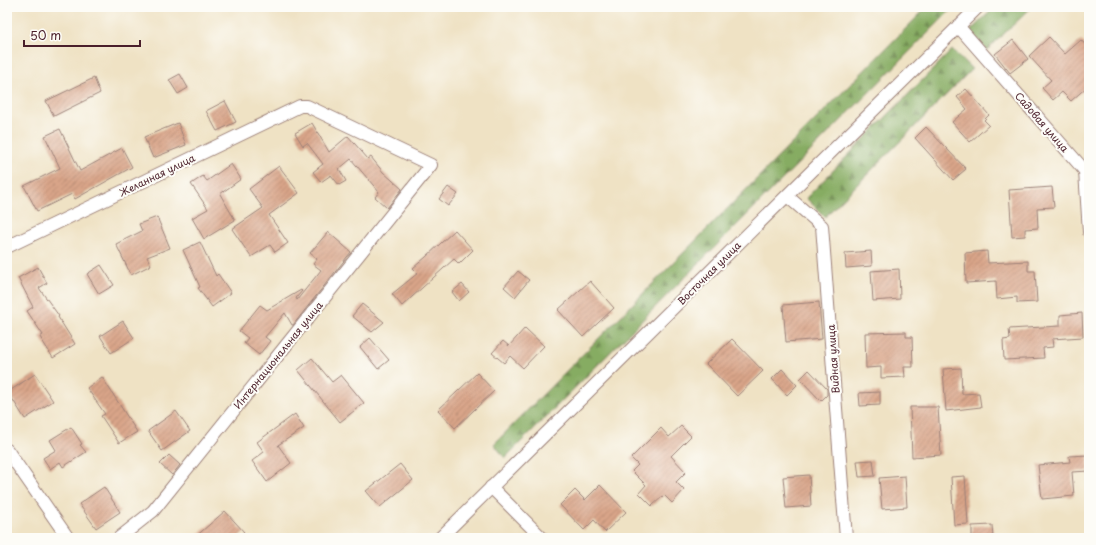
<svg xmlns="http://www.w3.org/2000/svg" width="1096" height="545" viewBox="0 0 1096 545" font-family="'Playpen Sans',sans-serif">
  <defs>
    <pattern id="forest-firs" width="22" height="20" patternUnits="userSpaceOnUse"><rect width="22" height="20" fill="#86ac62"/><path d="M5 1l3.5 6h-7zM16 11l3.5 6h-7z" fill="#708b51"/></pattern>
    <pattern id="building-hatch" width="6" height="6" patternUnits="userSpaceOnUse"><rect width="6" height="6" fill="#d9a589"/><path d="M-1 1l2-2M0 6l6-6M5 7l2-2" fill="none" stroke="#b28670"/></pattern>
  </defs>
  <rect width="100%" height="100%" fill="#fdfcf7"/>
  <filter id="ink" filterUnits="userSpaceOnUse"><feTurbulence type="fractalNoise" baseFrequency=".025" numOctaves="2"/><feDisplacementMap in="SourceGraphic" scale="8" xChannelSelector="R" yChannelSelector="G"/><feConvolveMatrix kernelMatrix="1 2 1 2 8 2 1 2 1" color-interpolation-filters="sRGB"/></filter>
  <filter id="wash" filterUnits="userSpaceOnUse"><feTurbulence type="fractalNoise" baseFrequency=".012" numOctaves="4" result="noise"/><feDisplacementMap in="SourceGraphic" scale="16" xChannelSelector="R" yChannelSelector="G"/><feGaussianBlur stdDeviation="0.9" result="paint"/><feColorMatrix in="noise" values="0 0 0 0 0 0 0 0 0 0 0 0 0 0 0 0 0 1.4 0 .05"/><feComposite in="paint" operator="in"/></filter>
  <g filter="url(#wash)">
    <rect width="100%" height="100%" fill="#efe2c4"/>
    <g fill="url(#forest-firs)" stroke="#686646">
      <polygon points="927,7 954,7 505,458 494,444"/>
      <polygon points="995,7 1032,7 987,50 970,31"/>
      <polygon points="952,50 972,69 825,217 806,198"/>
    </g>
    <g id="blocks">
      <g fill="url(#building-hatch)">
        <polygon points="1049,37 1065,54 1081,40 1089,49 1089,85 1071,101 1062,92 1053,100 1042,88 1051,80 1029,56"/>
        <polygon points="1013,40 1028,59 1010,73 995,54"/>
        <polygon points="180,74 188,88 178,94 169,80"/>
        <polygon points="94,78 100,93 54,116 46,101"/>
        <polygon points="966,89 989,115 984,120 989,125 970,142 952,122 967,109 957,97"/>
        <polygon points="225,101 236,122 217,131 206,111"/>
        <polygon points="178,123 186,145 153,158 144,137"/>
        <polygon points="312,123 329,152 348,136 368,159 371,157 383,172 402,189 387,208 375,197 379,192 351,159 339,169 346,181 339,185 331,175 321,182 313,172 323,164 307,143 303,146 295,133"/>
        <polygon points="926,127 966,169 953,180 915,138"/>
        <polygon points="60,129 80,171 122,148 132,167 75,199 72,194 37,211 24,186 60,168 45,136"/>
        <polygon points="231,164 241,179 220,194 235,220 204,239 192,218 208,209 191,184 203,176 207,181"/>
        <polygon points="279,166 299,193 269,215 288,243 275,252 270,245 251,257 232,229 263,208 249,189"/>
        <polygon points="448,187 458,194 448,206 439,199"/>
        <polygon points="1052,187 1054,207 1037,208 1038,228 1025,229 1025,236 1012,237 1009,190"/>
        <polygon points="157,217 170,248 147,257 151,265 131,275 116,244 142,231 139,224"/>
        <polygon points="455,230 473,250 459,264 454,259 402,306 392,294 418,273 413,268 426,257"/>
        <polygon points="328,232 351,252 293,325 292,325 285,313 265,337 270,341 259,355 244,343 248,338 239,331 260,305 267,310 301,290 302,291 296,298 297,300 321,270 313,264 317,259 310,253"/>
        <polygon points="200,242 216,276 218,274 231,293 212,307 198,288 200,287 183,250"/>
        <polygon points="871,251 872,266 846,268 845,253"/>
        <polygon points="987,251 988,263 1028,261 1028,271 1035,271 1037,302 1017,303 1017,297 997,299 996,281 966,283 965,253"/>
        <polygon points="101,265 114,285 99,294 87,274"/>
        <polygon points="38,267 47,283 39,288 59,316 58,317 75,344 53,358 40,337 43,335 27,311 33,307 18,278"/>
        <polygon points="899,269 900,299 873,301 871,271"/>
        <polygon points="518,271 529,280 515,297 504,287"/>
        <polygon points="590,281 614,308 583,337 558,310"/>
        <polygon points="462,284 469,292 459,301 452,292"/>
        <polygon points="819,302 822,339 786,342 783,305"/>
        <polygon points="362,304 384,322 372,332 352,316"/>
        <polygon points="1082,313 1083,337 1052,339 1053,347 1043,348 1044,358 1004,360 1003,340 1010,339 1009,329 1060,326 1060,315"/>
        <polygon points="123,321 134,338 111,353 100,336"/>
        <polygon points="525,328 544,346 523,368 510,356 504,363 492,353 503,341 509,346"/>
        <polygon points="906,332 906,337 912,337 913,367 904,367 905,377 881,378 881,367 866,368 865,333"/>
        <polygon points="370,338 389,360 378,369 360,347"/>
        <polygon points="732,339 763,371 737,396 706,364"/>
        <polygon points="312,358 332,382 341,375 364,403 340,422 298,370"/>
        <polygon points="961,368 962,394 979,393 981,407 946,411 943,369"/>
        <polygon points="782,369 797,385 787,395 772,379"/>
        <polygon points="809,370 827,389 827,395 821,401 800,379"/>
        <polygon points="477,373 494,391 455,428 438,410"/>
        <polygon points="35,374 53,401 25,419 8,392"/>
        <polygon points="102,377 137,432 119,443 101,416 105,414 87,388"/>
        <polygon points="880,392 880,405 860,406 859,393"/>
        <polygon points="910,407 938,407 941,455 912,457"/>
        <polygon points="176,411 190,431 162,451 148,431"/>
        <polygon points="295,414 304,428 278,445 291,463 267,482 252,461 264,452 257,442"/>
        <polygon points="681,426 691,436 671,456 686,472 676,482 684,490 672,503 664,495 652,506 639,493 646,485 632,471 638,465 631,458 661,428 669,437"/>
        <polygon points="71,427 82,444 80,445 86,452 63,467 60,462 50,469 43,458 56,450 50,440"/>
        <polygon points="169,455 180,465 172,475 160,464"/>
        <polygon points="1088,455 1089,471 1072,472 1074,496 1042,499 1038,465 1070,462 1069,456"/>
        <polygon points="873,460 875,476 859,477 857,461"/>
        <polygon points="400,464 413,480 380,507 366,491"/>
        <polygon points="809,475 811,506 786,508 783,477"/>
        <polygon points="905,476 907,507 882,509 879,478"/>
        <polygon points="965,476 968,524 954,525 951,477"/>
        <polygon points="600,485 626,512 605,532 594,520 584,530 560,505 575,490 585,500"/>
        <polygon points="104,487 120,512 96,528 79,504"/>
        <polygon points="225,511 244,532 237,538 194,538"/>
        <polygon points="992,525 993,538 972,538 972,526"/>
      </g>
    </g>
  </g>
  <g filter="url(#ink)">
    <use href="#blocks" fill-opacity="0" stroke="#9c8078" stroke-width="1"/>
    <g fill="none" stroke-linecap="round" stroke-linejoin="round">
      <g stroke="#9c8078" stroke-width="14">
        <g id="street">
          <polyline points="958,26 1085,171 1089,232"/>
          <polyline points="787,196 822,226 846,538"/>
          <polyline points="7,247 300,106 307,106 431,165 153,511 119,538"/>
          <polyline points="7,450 68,538"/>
          <polyline points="491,487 542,538"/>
          <polyline points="440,538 978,7"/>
        </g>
      </g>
      <use href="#street" stroke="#fff" stroke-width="12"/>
    </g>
  </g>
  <g text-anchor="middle" stroke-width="4" stroke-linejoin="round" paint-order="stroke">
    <g font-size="10" fill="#4a1f2b" stroke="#fdfcf7">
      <text transform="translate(1042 122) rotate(49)" y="4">Садовая улица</text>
      <text transform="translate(157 175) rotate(-26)" y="4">Желанная улица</text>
      <text transform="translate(709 273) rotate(-45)" y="4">Восточная улица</text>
      <text transform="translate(278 355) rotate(-51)" y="4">Интернациональная улица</text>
      <text transform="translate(833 359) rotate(-94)" y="4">Видная улица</text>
    </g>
  </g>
  <rect width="1096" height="545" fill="none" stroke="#fdfcf7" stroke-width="24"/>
  <path d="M24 40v6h116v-6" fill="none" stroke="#4a1f2b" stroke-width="2"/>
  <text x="30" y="40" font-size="12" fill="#4a1f2b" stroke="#fdfcf7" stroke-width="3" paint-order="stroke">50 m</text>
</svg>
